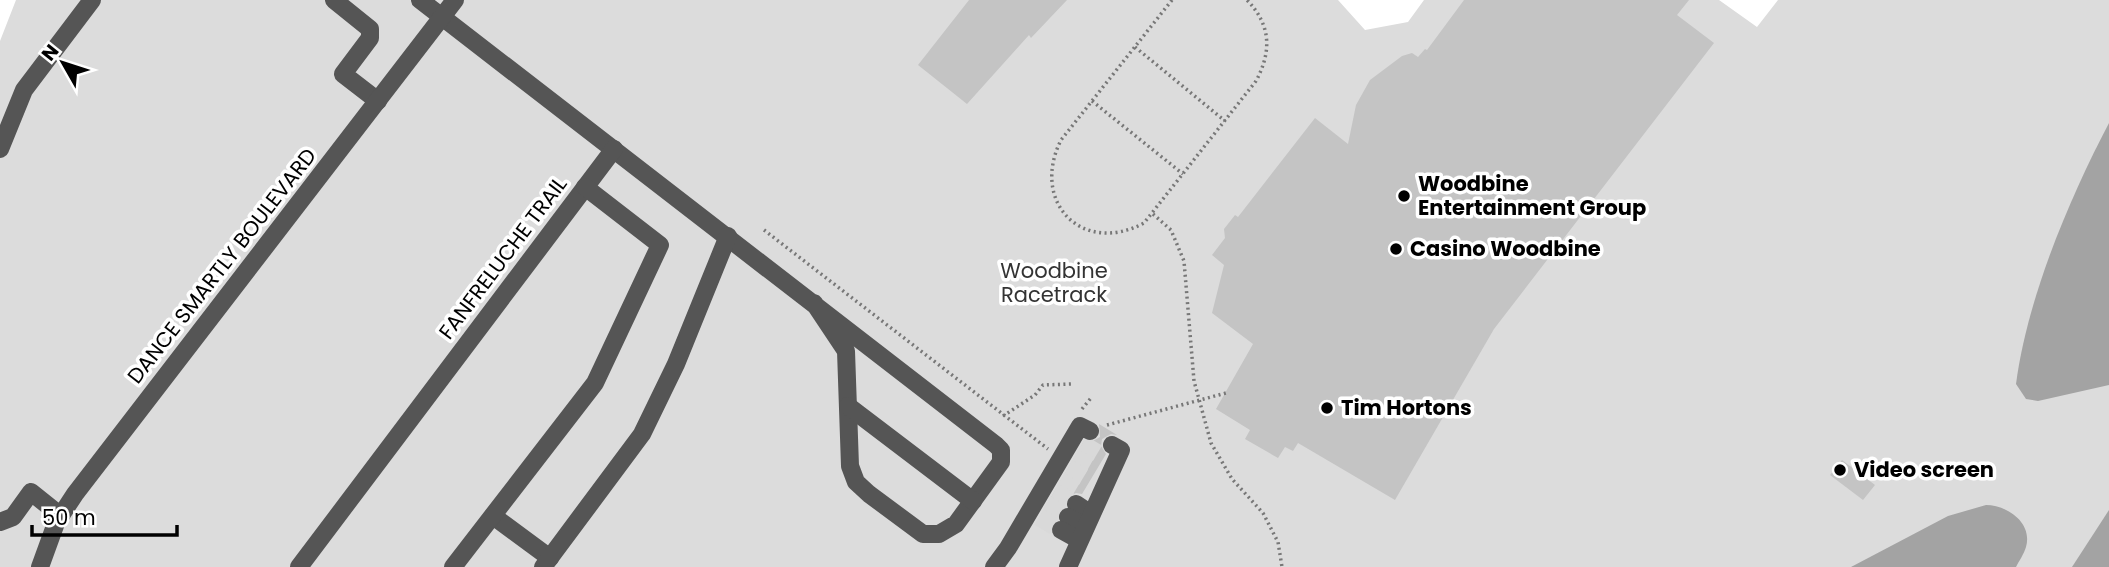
<svg xmlns="http://www.w3.org/2000/svg" width="2109" height="567" viewBox="0 0 2109 567" font-family="Poppins,sans-serif">
  <rect width="100%" height="100%" fill="#fff"/>
  <polygon fill="#dcdcdc" points="16,0 1338,0 1365,30 1408,22 1424,0 1719,0 1757,27 1778,0 2109,0 2109,567 0,567 0,41"/>
  <g fill="#a3a3a3">
    <path d="M2109,123V385L2038,401L2026,399L2016,384C2027,299 2069,199 2109,123Z"/>
    <path d="M1986,505C2006,505 2033,522 2026,547C2024,554 2019,561 2016,567H1851L1948,516Z"/>
    <polygon points="2109,510 2109,567 2072,567"/>
  </g>
  <g fill="#c4c4c4">
    <polygon points="969,0 1067,0 1031,38 1029,35 967,104 918,65"/>
    <polygon points="1464,0 1689,0 1677,15 1714,43 1494,329 1395,500 1298,443 1293,451 1285,447 1278,458 1245,439 1250,430 1216,409 1253,344 1212,313 1224,265 1212,255 1225,238 1224,229 1235,215 1238,217 1315,118 1348,144 1356,105 1370,80 1402,56 1412,53 1418,57 1425,49 1427,50"/>
    <polygon points="1099,424 1117,435 1111,434 1102,439 1101,446 1106,454 1082,494 1076,493 1067,497 1065,506 1059,511 1050,531 1036,523 1084,441 1091,442 1100,437"/>
    <polygon points="1842,460 1875,485 1863,500 1830,475"/>
  </g>
  <g fill="none" stroke-linecap="round" stroke-linejoin="round">
    <g stroke="#d9d9d9" stroke-width="18" stroke-dasharray="18 9" stroke-linecap="butt">
      <polyline points="1082,444 1104,457"/>
      <polyline points="1074,457 1097,470"/>
      <polyline points="1068,468 1090,481"/>
      <polyline points="1060,481 1082,494"/>
      <polyline points="1054,492 1076,504"/>
      <polyline points="1046,504 1068,517"/>
      <polyline points="1039,517 1061,530"/>
    </g>
    <g stroke="#777" stroke-width="3.5" stroke-dasharray="2 3.5" stroke-linecap="butt">
      <path d="M1172,0L1061,140C1030,202 1082,256 1144,223L1256,81C1272,51 1271,25 1247,0"/>
      <polyline points="1135,47 1225,121"/>
      <polyline points="1092,101 1183,174"/>
      <polyline points="1153,214 1171,230 1184,261 1194,381 1211,443 1232,479 1263,513 1278,542 1282,567"/>
      <polyline points="764,230 1048,449"/>
      <polyline points="1082,409 1091,398"/>
      <polyline points="1003,416 1035,395 1043,385 1071,384"/>
      <polyline points="1107,425 1226,393"/>
    </g>
    <g stroke="#555" stroke-width="18">
      <polyline points="334,0 370,29 370,38 343,74 378,101"/>
      <polyline points="420,0 996,445 1001,450 1001,462 956,524 939,534 923,534 869,494 856,482 850,466 846,351 814,303"/>
      <polyline points="0,149 24,90 92,0"/>
      <polyline points="848,406 973,501"/>
      <polyline points="1076,504 1091,514"/>
      <polyline points="493,516 550,558"/>
      <polyline points="1068,517 1085,527"/>
      <polyline points="0,522 13,517 31,492 61,516"/>
      <polyline points="1061,530 1079,540"/>
      <polyline points="40,567 56,523 75,494 455,0"/>
      <polyline points="299,567 614,149"/>
      <polyline points="453,567 595,383 660,245 585,187"/>
      <polyline points="543,567 642,434 676,364 728,236"/>
      <polyline points="994,567 1008,548 1080,426 1090,431"/>
      <polyline points="1068,567 1121,450 1112,445"/>
    </g>
  </g>
  <g fill="#000" stroke="#fff" stroke-width="2.5">
    <circle cx="1404" cy="196" r="7"/>
    <circle cx="1396" cy="249" r="7"/>
    <circle cx="1327" cy="408" r="7"/>
    <circle cx="1840" cy="470" r="7"/>
  </g>
  <g text-anchor="middle" stroke-width="7" stroke-linejoin="round" paint-order="stroke">
    <g font-size="21" font-weight="bold" fill="#000" stroke="#fff" text-anchor="start">
      <text x="1418" y="191">Woodbine<tspan x="1418" dy="24">Entertainment Group</tspan></text>
      <text x="1410" y="256">Casino Woodbine</text>
      <text x="1341" y="415">Tim Hortons</text>
      <text x="1854" y="477">Video screen</text>
    </g>
    <g font-size="21" fill="#000" stroke="#fff">
      <text transform="translate(503 258) rotate(-53)" y="7">FANFRELUCHE TRAIL</text>
      <text transform="translate(222 266) rotate(-52)" y="7">DANCE SMARTLY BOULEVARD</text>
    </g>
    <g font-size="21" fill="#333" stroke="#fff">
      <text x="1054" y="278">Woodbine<tspan x="1054" dy="24">Racetrack</tspan></text>
    </g>
  </g>
  <g transform="translate(63 63) rotate(309)" stroke="#ffffff" stroke-width="5" paint-order="stroke">
  <path d="M0-5L12 26L0 18L-12 26Z" fill="#000000"/>
  <text y="-10" font-size="19" font-weight="bold" text-anchor="middle" fill="#000000">N</text>
  </g>
  <path d="M32 525v10h145v-10" fill="none" stroke="#000000" stroke-width="3.5"/>
  <text x="42" y="525" font-size="21" fill="#000000" stroke="#ffffff" stroke-width="5" paint-order="stroke">50 m</text>
</svg>
